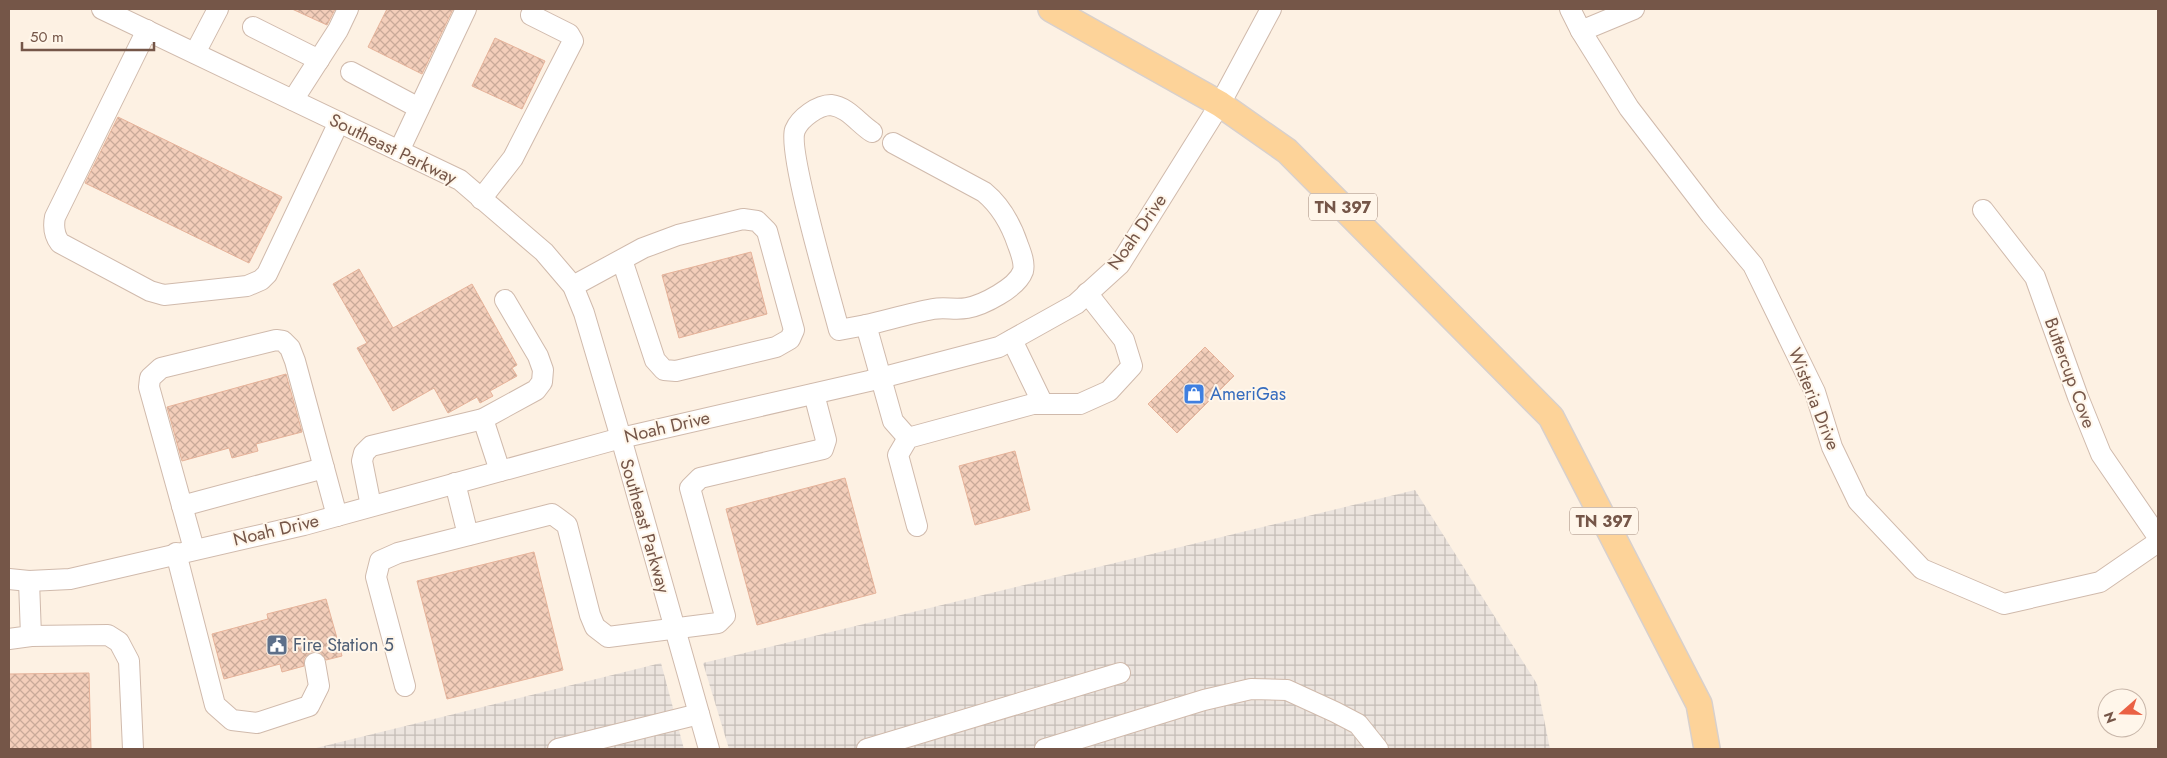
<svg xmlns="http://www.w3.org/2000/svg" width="2167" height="758" viewBox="0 0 2167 758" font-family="Jost,sans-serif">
  <defs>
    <pattern id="industrial-grid" width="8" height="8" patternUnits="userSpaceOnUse" patternTransform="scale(1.25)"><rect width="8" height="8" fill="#ece4de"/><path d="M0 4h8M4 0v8" fill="none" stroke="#c4bcb6"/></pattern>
    <pattern id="building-cross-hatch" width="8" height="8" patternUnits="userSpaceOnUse" patternTransform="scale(1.25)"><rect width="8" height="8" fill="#f3ceba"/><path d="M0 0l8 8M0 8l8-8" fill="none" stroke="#c9aa99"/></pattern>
  </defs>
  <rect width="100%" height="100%" fill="#fdf1e3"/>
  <g fill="url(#industrial-grid)">
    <polygon points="1415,490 1537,684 1550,749 729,749 703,663"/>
    <polygon points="661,663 684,749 312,749"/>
  </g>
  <g fill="url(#building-cross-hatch)" stroke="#e6b39a">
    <polygon points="292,9 335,9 327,25"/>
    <polygon points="387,9 453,9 422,74 368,47"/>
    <polygon points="495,38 545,61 522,109 472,86"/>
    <polygon points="118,117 282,197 249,263 85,183"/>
    <polygon points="751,252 767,314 679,338 662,275"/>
    <polygon points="359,269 393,328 472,284 517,365 512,368 517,376 490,391 493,396 480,403 477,397 448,413 434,388 393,411 357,348 367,343 333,284"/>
    <polygon points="1205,347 1234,376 1177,433 1148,404"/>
    <polygon points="286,374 302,432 256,444 258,451 232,458 229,448 182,461 167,407"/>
    <polygon points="1015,451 1030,510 975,525 959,466"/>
    <polygon points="845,478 876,593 757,625 726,509"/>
    <polygon points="534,552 563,670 447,699 417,581"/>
    <polygon points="326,599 342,656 326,660 320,652 312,651 304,658 304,666 282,672 280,664 224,679 212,634 268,619 267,614"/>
    <polygon points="89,673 91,749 9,749 9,674"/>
  </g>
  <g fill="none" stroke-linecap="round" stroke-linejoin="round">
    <g stroke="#d0baac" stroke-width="22">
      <g id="minor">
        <polyline points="102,9 460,180 544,252 573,286 584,313 621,438 709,749"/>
        <polyline points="1570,9 1581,31 1629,108 1711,215 1753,265 1815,392 1832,447 1858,501 1922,569 2004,604 2100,582 2158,542"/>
        <polyline points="253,27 319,60"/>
        <path d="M147,30L55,217C53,227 54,235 60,243L150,291L164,295L247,286L261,280L267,274L339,122"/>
        <polyline points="1581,31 1634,9"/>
        <polyline points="195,53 218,9"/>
        <polyline points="351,72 419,108"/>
        <polyline points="293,100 338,30 348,9"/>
        <path d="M893,143L984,192C1001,206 1011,224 1018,245C1021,253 1025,263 1023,271C1017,288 983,305 967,308C956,310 944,307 933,309C911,313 888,320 866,325L893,421L908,438"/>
        <polyline points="399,151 466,9"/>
        <polyline points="481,199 513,158 573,41 569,34 531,15"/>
        <polyline points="1983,210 2035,277 2078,397 2101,454 2158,537"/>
        <polyline points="573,286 643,248 678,235 743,219 757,221 767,231 794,330 790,339 776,347 676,371 664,370 655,360 622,260"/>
        <path d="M866,325L839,330C831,299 787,151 795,130C800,118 818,105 831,105C848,107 859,124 872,132"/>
        <polyline points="1012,340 1043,404"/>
        <polyline points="483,419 500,471"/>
        <polyline points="455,483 468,535"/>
        <polyline points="182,506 324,468"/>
        <polyline points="371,506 362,461 364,453 371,446 483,419 536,390 542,382 543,370 538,356 505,300"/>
        <polyline points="917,526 898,455 908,438 1033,404 1080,404 1109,391 1132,366 1124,340 1087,293"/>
        <polyline points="194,549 149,387 150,378 161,368 276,340 283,341 290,348 295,361 337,516"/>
        <polyline points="176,553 215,705 232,720 257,723 309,706 319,686 315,663"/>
        <polyline points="9,579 29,581 70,579 304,525 621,438 869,381 999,347 1076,304 1120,264 1220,104 1271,9"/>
        <polyline points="31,636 108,635 119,642 129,661 133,749"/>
        <polyline points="9,639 31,636 29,581"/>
        <polyline points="405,686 376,577 380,561 398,553 552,514 567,525 590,615 595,627 608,637 718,623 725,616 690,488 700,478 823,449 826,440 814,394"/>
        <polyline points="558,749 699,714"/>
        <polyline points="867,749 1120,673"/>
        <polyline points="1045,749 1204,700 1251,689 1287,690 1335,712 1358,724 1378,749"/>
      </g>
    </g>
    <g stroke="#d8d0cc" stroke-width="28">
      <polyline id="major" points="1051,9 1220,104 1287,151 1551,417 1699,704 1707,749"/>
    </g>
    <use href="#minor" stroke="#fff" stroke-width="20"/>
    <use href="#major" stroke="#fdd399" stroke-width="25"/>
  </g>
  <defs>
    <g id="shop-square" transform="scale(1.125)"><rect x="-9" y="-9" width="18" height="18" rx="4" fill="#3f7fe0" stroke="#fff6ea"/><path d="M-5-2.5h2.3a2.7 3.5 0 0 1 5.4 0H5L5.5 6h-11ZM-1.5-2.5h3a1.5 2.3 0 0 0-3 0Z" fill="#fff"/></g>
    <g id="civic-square" transform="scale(1.125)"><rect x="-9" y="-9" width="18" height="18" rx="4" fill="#5c6f8a" stroke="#fff6ea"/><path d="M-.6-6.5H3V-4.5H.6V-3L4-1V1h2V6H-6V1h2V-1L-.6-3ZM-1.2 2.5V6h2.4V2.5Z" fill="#fff"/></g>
  </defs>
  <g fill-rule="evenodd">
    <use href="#shop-square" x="1194" y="394"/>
    <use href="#civic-square" x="277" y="645"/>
  </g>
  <g text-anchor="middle" stroke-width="4" stroke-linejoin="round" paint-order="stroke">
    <g fill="#fff6ea" stroke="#9e8679" stroke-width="1">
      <rect x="1309" y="193.5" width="68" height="27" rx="4"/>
      <rect x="1570" y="507.5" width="68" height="27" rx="4"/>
    </g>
    <g font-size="16" font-weight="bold" fill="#755648">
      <text x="1343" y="213">TN 397</text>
      <text x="1604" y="527">TN 397</text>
    </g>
    <g font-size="18" fill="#755648" stroke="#fff6ea">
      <text transform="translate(393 149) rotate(26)" y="6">Southeast Parkway</text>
      <text transform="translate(1137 232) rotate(-55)" y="6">Noah Drive</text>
      <text transform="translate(2070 373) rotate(70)" y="6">Buttercup Cove</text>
      <text transform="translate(1814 399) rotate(68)" y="6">Wisteria Drive</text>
      <text transform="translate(667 427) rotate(-13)" y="6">Noah Drive</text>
      <text transform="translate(645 526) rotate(74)" y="6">Southeast Parkway</text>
      <text transform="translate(276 530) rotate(-13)" y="6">Noah Drive</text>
    </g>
    <g font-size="18" fill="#366cbe" stroke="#fff6ea" text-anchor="start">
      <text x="1210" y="400">AmeriGas</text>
    </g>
    <g font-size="18" fill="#4e5e75" stroke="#fff6ea" text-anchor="start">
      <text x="293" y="651">Fire Station 5</text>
    </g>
  </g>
  <rect width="2167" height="758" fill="none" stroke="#755648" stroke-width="20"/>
  <g transform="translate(2122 713) rotate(250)"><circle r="24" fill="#fff6ea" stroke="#c8b6a9"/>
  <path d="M0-4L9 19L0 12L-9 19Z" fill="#ea6144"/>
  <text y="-8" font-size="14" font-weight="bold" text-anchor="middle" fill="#755648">N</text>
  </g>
  <path d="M22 42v8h132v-8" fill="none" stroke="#755648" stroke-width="2.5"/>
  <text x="30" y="42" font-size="15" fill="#755648" stroke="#fff6ea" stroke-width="4" paint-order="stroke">50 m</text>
</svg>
